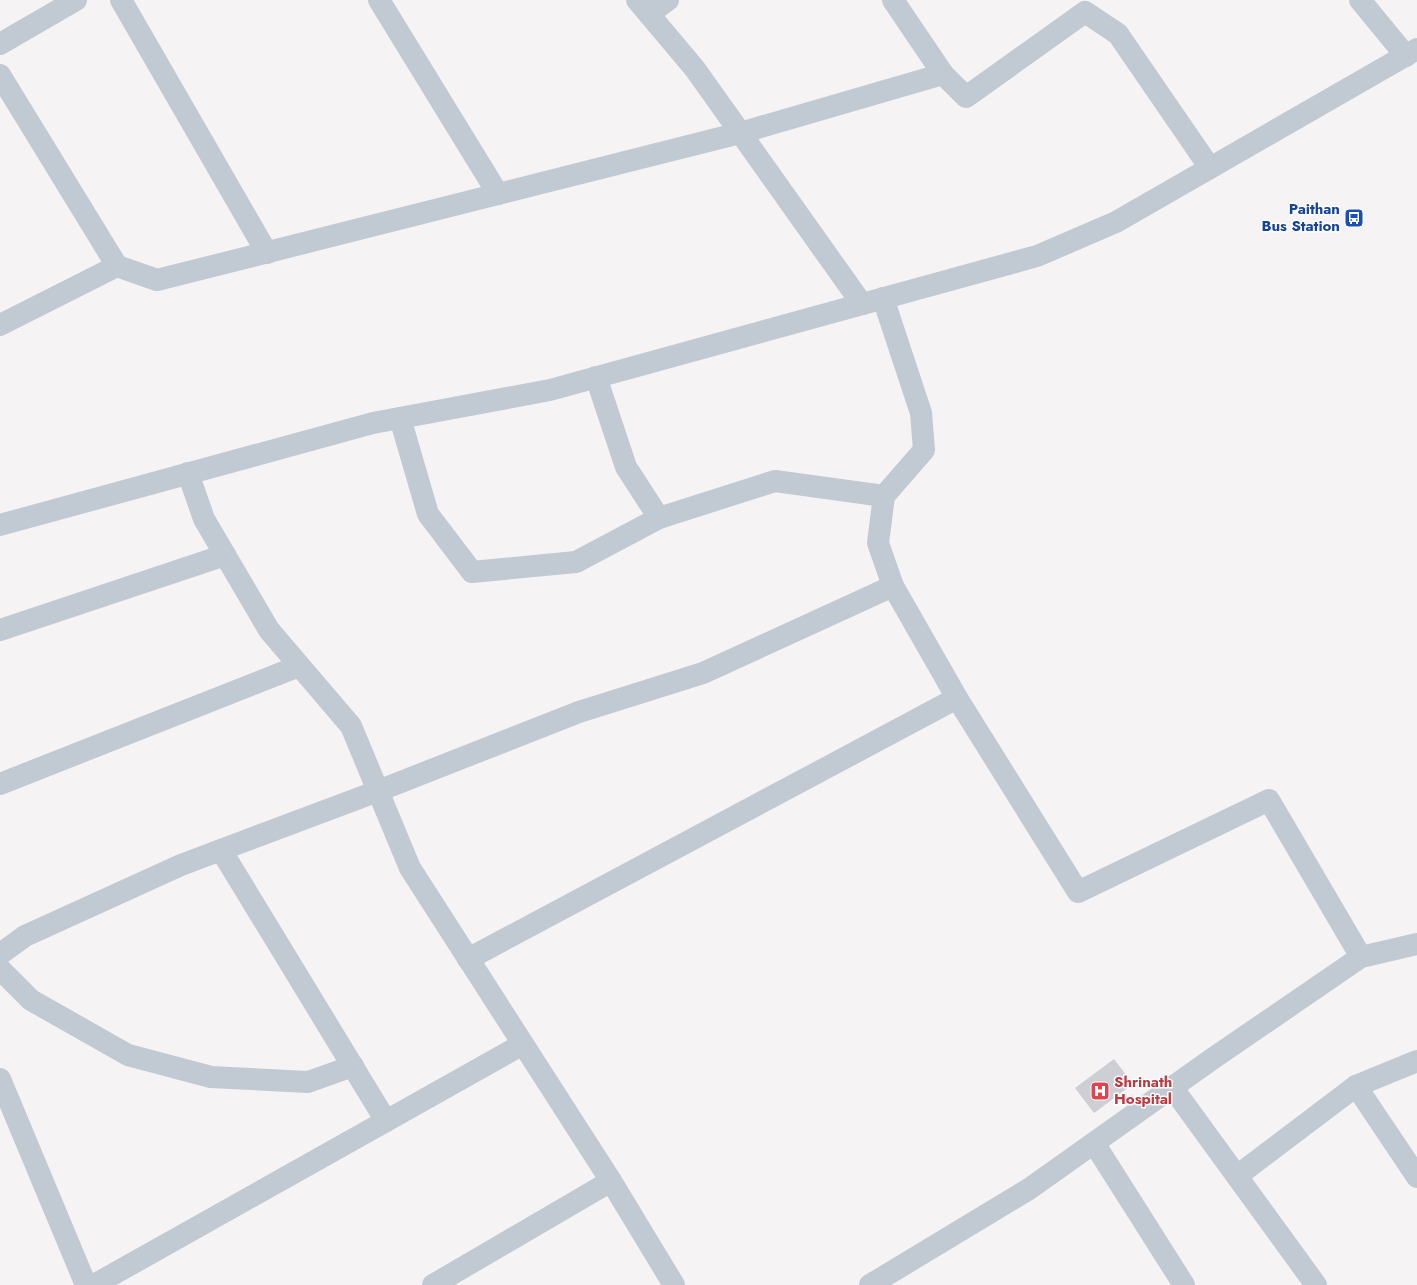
<svg xmlns="http://www.w3.org/2000/svg" width="1417" height="1285" viewBox="0 0 1417 1285" font-family="Jost,sans-serif">
  <rect width="100%" height="100%" fill="#f5f3f3"/>
  <polygon fill="#cdcfd5" points="1114,1059 1133,1084 1094,1113 1075,1088"/>
  <g fill="none" stroke-linecap="round" stroke-linejoin="round">
    <g stroke="#c1cad2" stroke-width="22">
      <polyline points="121,0 267,253"/>
      <polyline points="379,0 498,194"/>
      <polyline points="637,0 695,69 862,304"/>
      <polyline points="893,0 943,74 966,97 1085,12 1118,34 1210,168"/>
      <polyline points="1360,0 1406,56"/>
      <polyline points="649,14 668,0"/>
      <polyline points="0,44 76,0"/>
      <polyline points="0,75 117,266"/>
      <polyline points="883,298 921,413 924,450 884,496 878,543 893,586 957,698 1078,892 1269,800 1361,957"/>
      <polyline points="0,325 117,266 157,280 740,133 943,74"/>
      <polyline points="596,377 626,467 659,518 775,481 884,496"/>
      <polyline points="400,418 428,514 472,572 576,562 659,518"/>
      <polyline points="188,473 204,519 269,630 351,726 410,868 611,1181 674,1285"/>
      <polyline points="0,525 373,423 550,390 1037,256 1116,222 1417,49"/>
      <polyline points="0,630 225,555"/>
      <polyline points="0,784 299,666"/>
      <polyline points="221,850 386,1121"/>
      <polyline points="0,954 25,936 181,865 378,791 579,712 703,673 893,586"/>
      <polyline points="468,959 957,698"/>
      <polyline points="0,969 31,1000 128,1055 211,1077 308,1082 353,1066"/>
      <polyline points="0,1079 86,1285"/>
      <polyline points="1356,1086 1417,1177"/>
      <polyline points="1172,1087 1316,1285"/>
      <polyline points="1094,1143 1184,1285"/>
      <polyline points="1237,1176 1356,1086 1417,1061"/>
      <polyline points="94,1285 523,1044"/>
      <polyline points="433,1285 611,1181"/>
      <polyline points="870,1285 1029,1189 1215,1057 1361,957 1417,944"/>
    </g>
  </g>
  <defs>
    <g id="bus-square" transform="scale(1)"><rect x="-9" y="-9" width="18" height="18" rx="4" fill="#1a4fb4" stroke="#fff"/><path d="M-5-6H5V4H4V6H2V4H-2V6H-4V4H-5ZM-3.5-4V0h7V-4ZM-3.5 1.2v1.5H-2V1.2ZM2 1.2v1.5H3.5V1.2Z" fill="#fff"/></g>
    <g id="hospital-square" transform="scale(1)"><rect x="-9" y="-9" width="18" height="18" rx="4" fill="#e0444e" stroke="#fff"/><path d="M-5-5h3v3.5h4V-5h3V5h-3V1.5h-4V5h-3Z" fill="#fff"/></g>
  </defs>
  <g fill-rule="evenodd">
    <use href="#bus-square" x="1354" y="218"/>
    <use href="#hospital-square" x="1100" y="1091"/>
  </g>
  <g text-anchor="middle" stroke-width="3" stroke-linejoin="round" paint-order="stroke">
    <g font-size="15" font-weight="bold" fill="#164399" stroke="#fff" text-anchor="end">
      <text x="1340" y="214">Paithan<tspan x="1340" dy="17">Bus Station</tspan></text>
    </g>
    <g font-size="15" font-weight="bold" fill="#be3a42" stroke="#fff" text-anchor="start">
      <text x="1114" y="1087">Shrinath<tspan x="1114" dy="17">Hospital</tspan></text>
    </g>
  </g>
</svg>
